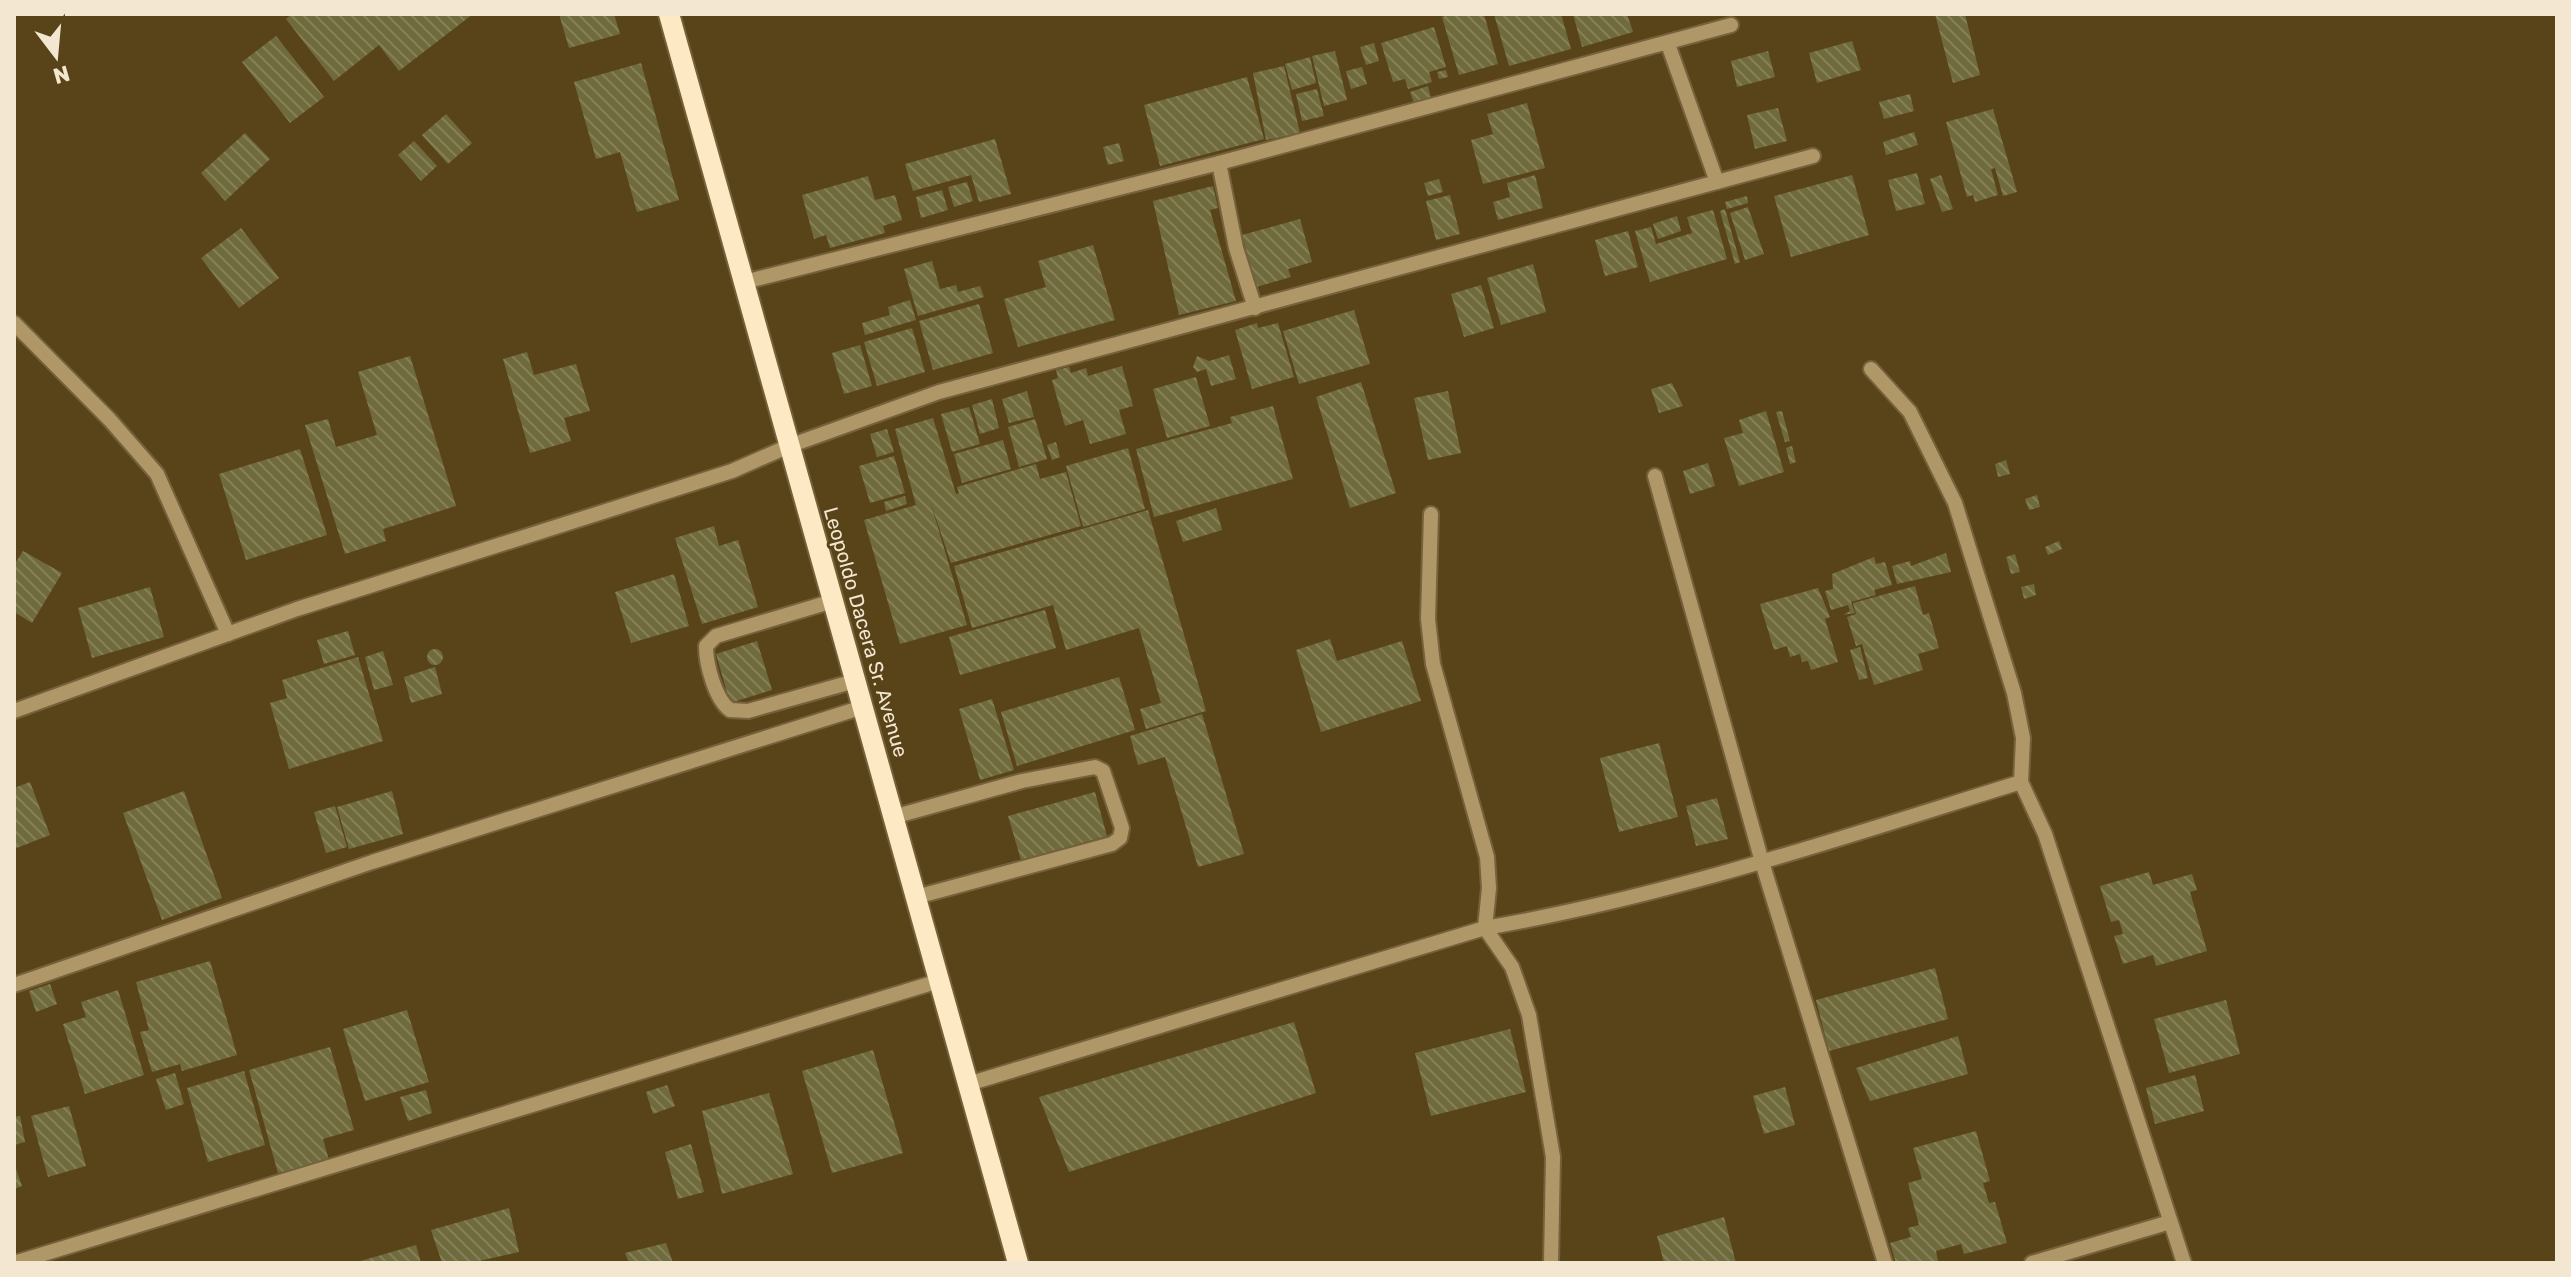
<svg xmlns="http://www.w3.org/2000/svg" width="2571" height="1277" viewBox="0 0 2571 1277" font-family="Rubik,sans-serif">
  <defs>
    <pattern id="building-back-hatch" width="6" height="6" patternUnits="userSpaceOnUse" patternTransform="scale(2)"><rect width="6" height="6" fill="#706b3d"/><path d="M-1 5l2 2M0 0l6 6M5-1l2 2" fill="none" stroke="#858058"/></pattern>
  </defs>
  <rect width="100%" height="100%" fill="#59441a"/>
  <g fill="url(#building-back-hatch)">
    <polygon points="292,14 473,14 399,71 379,45 334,81 286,19"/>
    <polygon points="559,14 614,14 620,34 569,48"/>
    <polygon points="1452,14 1484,14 1498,64 1459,75 1442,17"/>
    <polygon points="1494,14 1561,14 1571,49 1509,66"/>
    <polygon points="1573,14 1627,14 1633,32 1582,47"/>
    <polygon points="1935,14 1965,14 1980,75 1953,83"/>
    <polygon points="1434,27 1446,67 1429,72 1432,82 1408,89 1405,79 1393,82 1381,43"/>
    <polygon points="276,36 324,97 290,123 242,62"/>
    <polygon points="1852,41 1861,70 1817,83 1809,53"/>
    <polygon points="1374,43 1379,61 1366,65 1360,47"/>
    <polygon points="1335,51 1347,100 1324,106 1312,56"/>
    <polygon points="1768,51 1775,77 1737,87 1731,61"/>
    <polygon points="1310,57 1316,83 1292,90 1285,64"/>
    <polygon points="641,63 679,200 637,212 620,152 596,159 574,82"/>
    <polygon points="1284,66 1300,133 1266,140 1253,73"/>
    <polygon points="1362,67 1367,84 1351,89 1346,71"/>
    <polygon points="1446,70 1448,77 1439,79 1437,72"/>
    <polygon points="1247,77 1264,139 1160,166 1144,105"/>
    <polygon points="1428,86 1431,98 1414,103 1410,92"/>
    <polygon points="1317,89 1324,116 1302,121 1296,94"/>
    <polygon points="1910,94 1914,111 1884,119 1879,102"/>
    <polygon points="1527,103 1545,168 1483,184 1471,140 1493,134 1487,114"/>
    <polygon points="1778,108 1787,141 1755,149 1747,115"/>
    <polygon points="1993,109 2017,192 2003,196 1995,168 1991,169 1998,195 1975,202 1973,195 1967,197 1946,122"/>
    <polygon points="446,114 472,143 448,164 422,135"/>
    <polygon points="1914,132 1918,145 1886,155 1883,142"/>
    <polygon points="245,133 270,159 225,201 201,173"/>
    <polygon points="995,139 1011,194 979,202 971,175 913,191 905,164"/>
    <polygon points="414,141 437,166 421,181 398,155"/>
    <polygon points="1119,143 1124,161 1108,165 1103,147"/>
    <polygon points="1917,173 1925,204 1896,211 1888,180"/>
    <polygon points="1535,175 1543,208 1498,220 1493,202 1510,197 1507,183"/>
    <polygon points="1852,175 1869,235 1791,257 1774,196"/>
    <polygon points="1941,175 1953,209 1942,212 1930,179"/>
    <polygon points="868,176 875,200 895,195 902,220 883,226 885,233 830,248 826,235 814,239 802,195"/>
    <polygon points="1439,179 1443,192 1428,196 1424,183"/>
    <polygon points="967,182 973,201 954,207 948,187"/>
    <polygon points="1213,186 1218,208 1210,210 1236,301 1179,315 1153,201"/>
    <polygon points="942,190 948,210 921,218 916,197"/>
    <polygon points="1450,195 1460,234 1436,240 1426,201"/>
    <polygon points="1747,196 1748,203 1727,209 1725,202"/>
    <polygon points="1748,207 1764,254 1745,260 1730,213"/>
    <polygon points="1725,209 1740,262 1735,264 1720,211"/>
    <polygon points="1713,210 1727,259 1650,282 1635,231 1651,227 1656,244 1692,233 1687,217"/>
    <polygon points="1677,216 1681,231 1658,239 1653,224"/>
    <polygon points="1300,219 1312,262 1288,269 1291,277 1256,287 1242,235"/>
    <polygon points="241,228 279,278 239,308 201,258"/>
    <polygon points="1628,231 1638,267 1605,276 1595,240"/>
    <polygon points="1093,245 1115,320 1018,347 1004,299 1046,287 1038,261"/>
    <polygon points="932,261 940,289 956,285 958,292 980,286 984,297 918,316 904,269"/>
    <polygon points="1533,264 1546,312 1501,325 1487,278"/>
    <polygon points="1481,285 1494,328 1464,337 1451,294"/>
    <polygon points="910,300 916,320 865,335 862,323 890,315 888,307"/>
    <polygon points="979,304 993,353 933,370 919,321"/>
    <polygon points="1354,310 1370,364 1299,384 1283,331"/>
    <polygon points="1257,323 1258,328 1278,323 1294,377 1252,389 1235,330"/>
    <polygon points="912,328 925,372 877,386 864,342"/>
    <polygon points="860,345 872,386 844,394 832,353"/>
    <polygon points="527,352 534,375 576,364 590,411 564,418 571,441 530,453 503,359"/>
    <polygon points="1229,355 1236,379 1211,386 1206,369 1197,372 1193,367 1197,356 1209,361"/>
    <polygon points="410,356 456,506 383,529 386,541 345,554 305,425 328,419 336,447 377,435 358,372"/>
    <polygon points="1122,366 1133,406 1119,410 1126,434 1090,444 1083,420 1065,426 1052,380 1058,378 1056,370 1069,367 1071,373 1086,368 1088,376"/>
    <polygon points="1196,377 1210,426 1167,438 1153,389"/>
    <polygon points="1361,382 1396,493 1350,508 1316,397"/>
    <polygon points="1672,383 1683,406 1659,413 1651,389"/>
    <polygon points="1027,391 1034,417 1009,423 1002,399"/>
    <polygon points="1448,391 1461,453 1428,460 1414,398"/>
    <polygon points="992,399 999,428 980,434 972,405"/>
    <polygon points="1273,406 1293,479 1154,517 1136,449 1232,423 1230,417"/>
    <polygon points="969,407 980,444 952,452 941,414"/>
    <polygon points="1766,411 1784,472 1739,486 1724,438 1743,433 1739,420"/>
    <polygon points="1782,411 1790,441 1785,442 1776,412"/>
    <polygon points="933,418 956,494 959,493 957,487 1036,464 1040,479 1066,472 1081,526 951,563 930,501 967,625 900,644 864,520 916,505 895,429"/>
    <polygon points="1035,419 1047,459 1019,467 1008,427"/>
    <polygon points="887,429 894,452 877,457 870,434"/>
    <polygon points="1003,440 1011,469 962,483 954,454"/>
    <polygon points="1056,442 1060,457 1052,460 1047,445"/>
    <polygon points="1792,446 1796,462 1790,464 1786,448"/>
    <polygon points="1128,448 1145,509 1083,527 1066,466"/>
    <polygon points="300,449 327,535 246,560 219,474"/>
    <polygon points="894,456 905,493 870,503 859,466"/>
    <polygon points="2006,460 2010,474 1998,477 1995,464"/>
    <polygon points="1708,463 1715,486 1690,494 1683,471"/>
    <polygon points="2037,495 2040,507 2029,510 2025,499"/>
    <polygon points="905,496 907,504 886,511 884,502"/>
    <polygon points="1216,508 1222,530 1183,542 1176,521"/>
    <polygon points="1148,510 1206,711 1146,729 1140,709 1161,703 1139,628 1066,650 1053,605 972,628 954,566"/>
    <polygon points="714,526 719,546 738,540 758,607 702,624 675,538"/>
    <polygon points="2059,541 2062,549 2048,555 2045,547"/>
    <polygon points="23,551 62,573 32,623 14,612 14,565"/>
    <polygon points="1946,553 1951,572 1897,584 1892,566 1910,561 1911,566"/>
    <polygon points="2015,554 2020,572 2011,574 2006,557"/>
    <polygon points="1874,557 1876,564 1885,562 1892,585 1874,590 1876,595 1851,602 1855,613 1843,615 1850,611 1848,605 1831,610 1825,591 1833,589 1832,574"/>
    <polygon points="674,574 689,626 631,643 615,592"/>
    <polygon points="2034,584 2036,595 2024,599 2021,587"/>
    <polygon points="1915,586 1923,615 1929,613 1939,648 1918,654 1923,670 1874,685 1862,644 1856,646 1847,617 1856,614 1853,603"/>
    <polygon points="150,587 164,637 92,658 78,608"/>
    <polygon points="1818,588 1830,617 1825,619 1838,662 1811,670 1808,661 1802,662 1800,654 1790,657 1787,646 1774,650 1760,604"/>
    <polygon points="1045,610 1056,648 960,675 949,637"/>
    <polygon points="348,631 355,655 324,664 317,640"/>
    <polygon points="1330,639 1337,661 1402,641 1421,701 1321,732 1296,650"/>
    <polygon points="757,641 772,690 730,703 716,654"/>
    <polygon points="1860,647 1868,678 1859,680 1850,650"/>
    <circle cx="435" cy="657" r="8"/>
    <polygon points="383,651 393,685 374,690 365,657"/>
    <polygon points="358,657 383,741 289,769 270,703 287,698 282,680"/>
    <polygon points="435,667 442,694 411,703 404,677"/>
    <polygon points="1119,677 1135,730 1017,766 1001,712"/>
    <polygon points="992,699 1014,770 980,780 959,709"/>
    <polygon points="1202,714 1244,854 1198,867 1165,757 1138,765 1130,736"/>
    <polygon points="1659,743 1678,817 1619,832 1600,758"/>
    <polygon points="30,782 50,835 14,849 14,788"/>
    <polygon points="184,791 222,898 162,920 123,813"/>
    <polygon points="392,791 403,834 349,849 337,807"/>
    <polygon points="1095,792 1107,836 1021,860 1008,816"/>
    <polygon points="1717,798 1728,839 1696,846 1686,806"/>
    <polygon points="335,806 347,847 326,853 314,812"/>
    <polygon points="2149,872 2153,885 2192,874 2197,890 2190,892 2207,951 2156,966 2153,955 2123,964 2114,936 2123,934 2119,920 2111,922 2100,886"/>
    <polygon points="210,961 237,1055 182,1071 180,1064 152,1072 140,1032 149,1030 136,982"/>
    <polygon points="1935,968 1948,1019 1829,1051 1816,1000"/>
    <polygon points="50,984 57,1004 36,1012 29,991"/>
    <polygon points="118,990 144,1075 85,1094 63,1024 86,1017 81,1002"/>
    <polygon points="2226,1000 2240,1054 2169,1073 2154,1019"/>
    <polygon points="407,1010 429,1082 365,1101 343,1029"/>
    <polygon points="1294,1022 1316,1093 1069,1172 1039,1097"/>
    <polygon points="1510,1029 1526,1092 1431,1116 1415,1053"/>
    <polygon points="1958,1036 1968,1074 1870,1101 1856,1068"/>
    <polygon points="330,1047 354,1130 323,1139 329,1160 278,1173 249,1070"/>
    <polygon points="873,1050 903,1153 832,1173 802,1071"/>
    <polygon points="244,1071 265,1145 208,1162 187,1088"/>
    <polygon points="175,1073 184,1104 166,1110 156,1079"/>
    <polygon points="2195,1075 2204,1111 2155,1124 2146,1088"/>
    <polygon points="667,1085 675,1106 653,1114 646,1092"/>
    <polygon points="1785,1087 1795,1125 1764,1134 1753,1096"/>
    <polygon points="426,1090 432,1113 408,1121 400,1097"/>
    <polygon points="769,1093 793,1174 722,1194 702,1111"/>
    <polygon points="69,1106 86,1166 48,1177 31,1116"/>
    <polygon points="20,1116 25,1142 14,1145 14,1117"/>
    <polygon points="1976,1131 1990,1181 1983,1183 1989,1203 1995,1202 2007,1243 1964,1254 1961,1244 1936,1251 1938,1261 1896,1263 1890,1243 1911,1237 1908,1228 1919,1225 1908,1183 1922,1179 1913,1148"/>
    <polygon points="691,1144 704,1192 678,1199 665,1152"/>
    <polygon points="14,1163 22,1186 14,1189"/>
    <polygon points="509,1208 519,1252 470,1263 442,1263 431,1230"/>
    <polygon points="1724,1217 1736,1263 1664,1263 1657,1236"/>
    <polygon points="666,1243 673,1263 629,1263 625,1253"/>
    <polygon points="416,1245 421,1263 357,1263 357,1262"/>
  </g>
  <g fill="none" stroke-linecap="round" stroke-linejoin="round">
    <g stroke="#75613b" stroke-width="18">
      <g id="minor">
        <polyline points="1668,44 1717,182"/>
        <polyline points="1219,163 1236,248 1255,308"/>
        <polyline points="744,282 1219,163 1731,25"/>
        <polyline points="14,323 110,420 157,474 228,634"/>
        <polyline points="1871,369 1910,412 1955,503 2014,693 2023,738 2021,782 2045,834 2184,1263"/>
        <polyline points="1655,476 1762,862 1885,1263"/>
        <polyline points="1431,514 1428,619 1433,664 1487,857 1489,888 1485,928 1512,967 1529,1015 1553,1157 1551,1263"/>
        <path d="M833,601L716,636L706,646C706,664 715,699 730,710L748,711L855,681"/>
        <polyline points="14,711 297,609 732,471 789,446 939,392 1813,156"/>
        <polyline points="893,817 1022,781 1095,767 1103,771 1122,828 1120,838 1112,844 916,897"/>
        <polyline points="14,985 372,862 863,707"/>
        <path d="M968,1084L1485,928C1669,896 1844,837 2021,782"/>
        <polyline points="14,1263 939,981"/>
        <polyline points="2032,1263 2170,1222"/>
      </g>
    </g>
    <g stroke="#75613b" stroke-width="24">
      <polyline id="major" points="669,14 1018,1263"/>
    </g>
    <use href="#minor" stroke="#b09767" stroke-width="14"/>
    <use href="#major" stroke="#fde9c4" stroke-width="20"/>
  </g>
  <g text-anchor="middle" stroke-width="6" stroke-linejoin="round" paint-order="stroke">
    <g font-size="20" fill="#f3e7d1" stroke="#59441a">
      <text transform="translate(866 632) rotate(74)" y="7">Leopoldo Dacera Sr. Avenue</text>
    </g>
  </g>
  <rect width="2571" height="1277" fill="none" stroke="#f3e7d1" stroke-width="32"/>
  <g transform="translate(56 56) rotate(164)" stroke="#59441a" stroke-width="6" paint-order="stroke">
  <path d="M0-6L14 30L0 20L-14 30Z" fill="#f3e7d1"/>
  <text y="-12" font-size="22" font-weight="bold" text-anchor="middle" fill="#f3e7d1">N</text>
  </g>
</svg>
